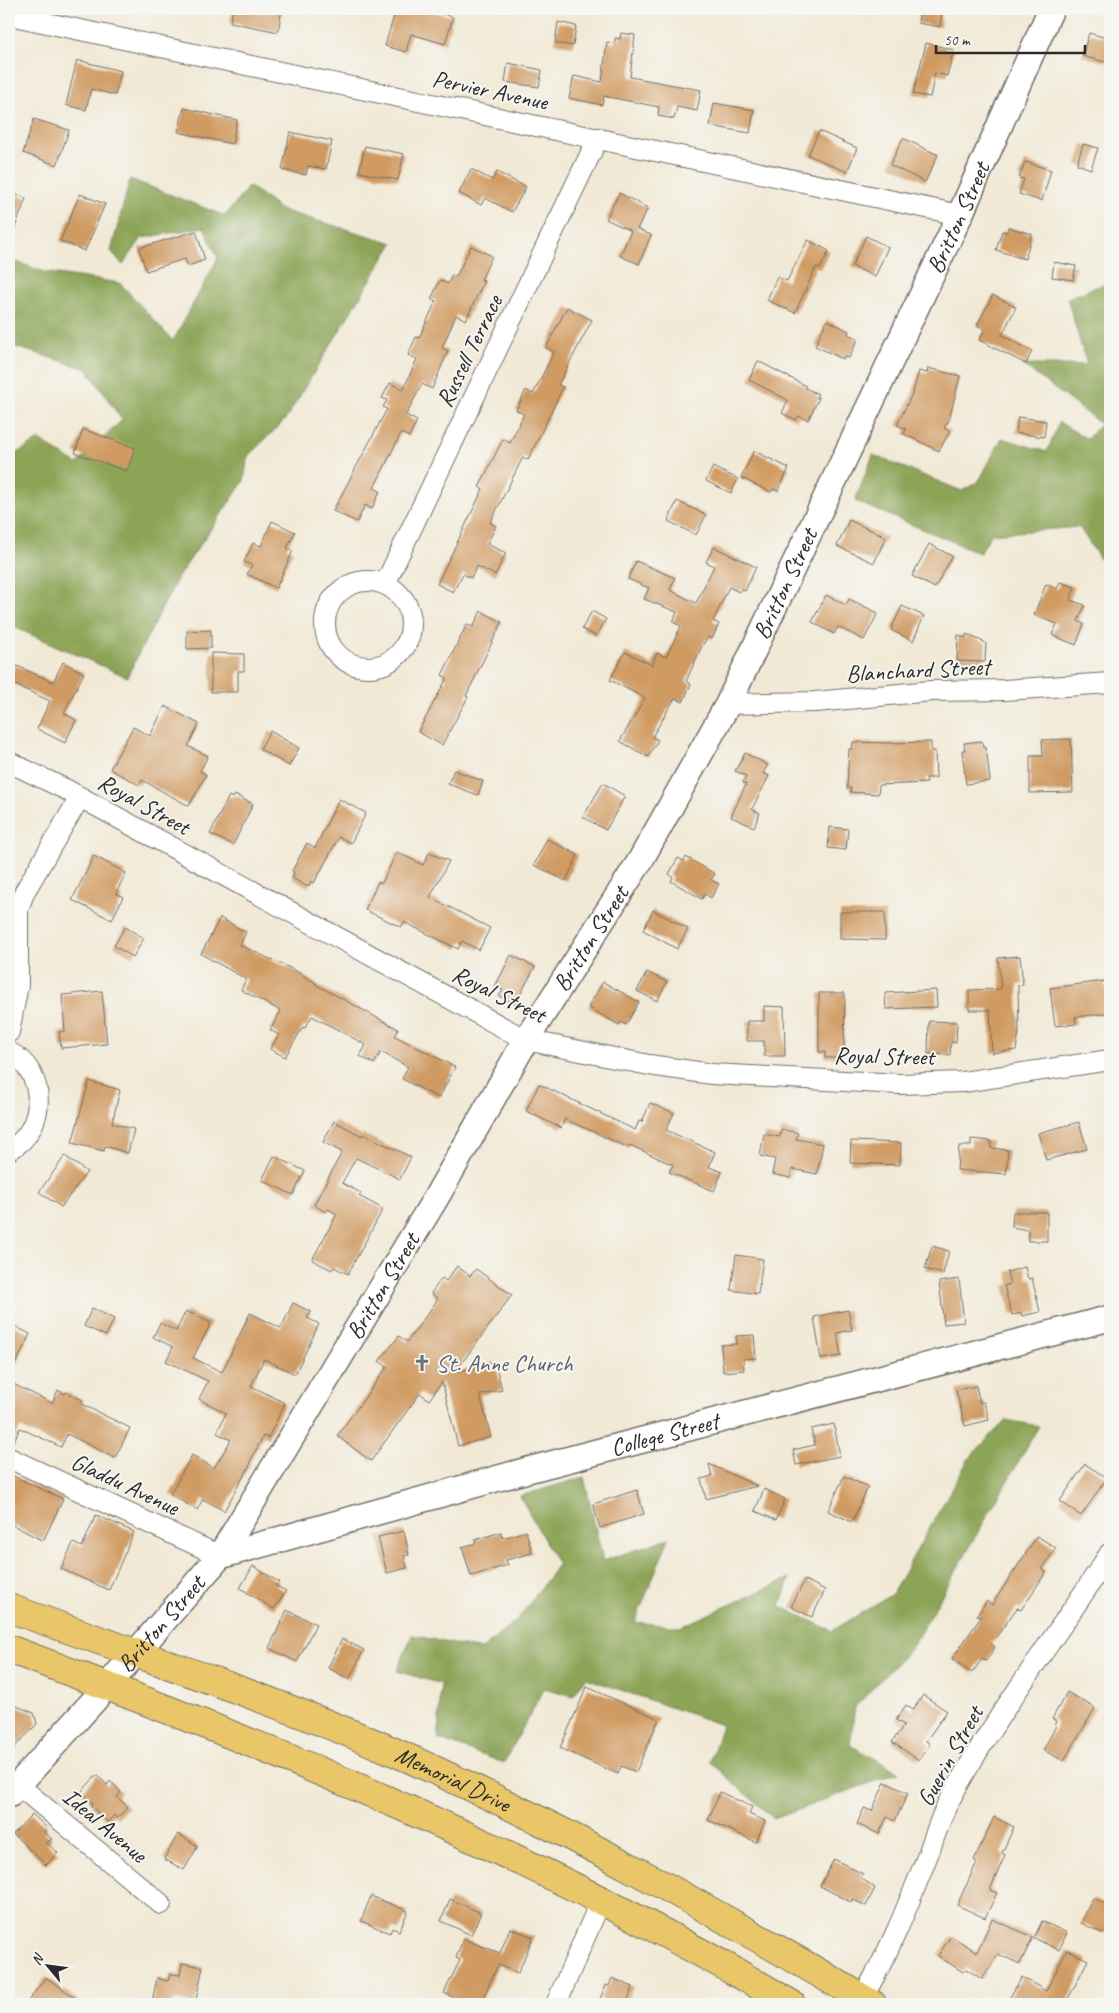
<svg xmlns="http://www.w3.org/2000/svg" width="1119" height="2013" viewBox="0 0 1119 2013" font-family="Caveat,sans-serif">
  <rect width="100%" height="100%" fill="#f6f6f2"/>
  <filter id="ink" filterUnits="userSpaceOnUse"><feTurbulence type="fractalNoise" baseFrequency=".02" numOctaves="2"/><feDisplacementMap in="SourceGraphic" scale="10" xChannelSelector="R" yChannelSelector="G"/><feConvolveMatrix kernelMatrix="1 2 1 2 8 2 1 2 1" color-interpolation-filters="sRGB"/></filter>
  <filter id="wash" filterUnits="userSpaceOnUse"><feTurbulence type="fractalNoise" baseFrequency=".0096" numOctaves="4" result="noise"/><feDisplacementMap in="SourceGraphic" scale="20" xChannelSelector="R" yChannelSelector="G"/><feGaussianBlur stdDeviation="1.12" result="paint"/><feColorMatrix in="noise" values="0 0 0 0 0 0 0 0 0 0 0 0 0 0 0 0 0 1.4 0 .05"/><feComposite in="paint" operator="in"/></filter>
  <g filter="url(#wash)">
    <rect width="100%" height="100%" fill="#f1e9d5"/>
    <g fill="#8ca456" stroke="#5c6840">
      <polygon points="130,179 225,216 249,186 281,210 393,243 285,420 248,456 244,481 178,577 127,677 9,625 9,458 39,440 77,464 122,420 87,369 9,345 9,259 44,272 120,283 173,341 218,258 204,227 142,238 123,265 111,251"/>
      <polygon points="1110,282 1110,574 1079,527 991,534 980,553 855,501 873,455 962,491 979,481 1002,438 1047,452 1059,422 1087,439 1101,424 1023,365 1087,365 1067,298"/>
      <polygon points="1006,1420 1039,1426 912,1647 855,1707 850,1745 899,1772 774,1819 710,1762 722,1725 586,1678 573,1696 544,1688 504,1763 438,1739 441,1684 397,1671 412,1635 481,1650 519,1618 558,1565 520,1496 584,1477 603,1561 669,1538 635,1622 680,1627 790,1578 780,1606 832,1631 892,1594 969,1458"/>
    </g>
    <g id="blocks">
      <g fill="#d09b64">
        <polygon points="233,9 282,9 278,32 230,22"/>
        <polygon points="396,9 425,9 453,17 445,44 411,34 406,52 385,46"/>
        <polygon points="920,9 942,9 940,27 918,23"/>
        <polygon points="558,22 576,26 573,46 555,43"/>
        <polygon points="621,33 635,35 630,77 701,90 697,111 677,107 674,119 658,116 659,107 604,96 602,105 569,98 574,76 602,82 607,42 615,43 615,38 620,39"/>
        <polygon points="1089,33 1110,39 1105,62 1082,56"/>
        <polygon points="926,43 954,50 947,76 935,73 930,97 913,94"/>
        <polygon points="77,60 121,71 115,95 91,89 86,110 66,105"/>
        <polygon points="508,63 542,70 539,87 505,82"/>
        <polygon points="714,103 754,110 750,133 710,126"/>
        <polygon points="184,108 237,120 232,144 178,132"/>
        <polygon points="34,119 69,130 57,165 23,153"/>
        <polygon points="819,131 857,148 847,172 808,155"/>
        <polygon points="290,132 332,141 326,169 308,166 306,175 282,170"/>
        <polygon points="903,138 938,155 925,182 890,165"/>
        <polygon points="1083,144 1098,148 1091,169 1077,164"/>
        <polygon points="365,146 404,154 398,180 359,172"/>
        <polygon points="1025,162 1051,170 1042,201 1019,194 1024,179 1019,178"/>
        <polygon points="471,169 492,180 497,172 526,187 512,212 485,198 481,205 459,193"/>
        <polygon points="9,192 26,198 10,241 9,241"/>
        <polygon points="619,193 648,208 637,229 651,235 639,264 620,256 631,231 606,219"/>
        <polygon points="80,194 105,204 85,251 60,241"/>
        <polygon points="1008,227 1032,234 1025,259 996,250 1002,231 1007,232"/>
        <polygon points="196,231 205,260 188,266 185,259 146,271 139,248"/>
        <polygon points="866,236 888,247 875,277 852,266"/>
        <polygon points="808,240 829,251 820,269 816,267 795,313 767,300 777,277 787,281"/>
        <polygon points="471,246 492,256 481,280 484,281 466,320 456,315 442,348 448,351 432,389 422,384 406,415 417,421 409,437 401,433 374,488 380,491 372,509 365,505 357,522 333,511 387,409 383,407 387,400 382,398 390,383 403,390 417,359 408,355 416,337 419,338 436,301 431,299 440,280 448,284 452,275 456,277"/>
        <polygon points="1054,262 1076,266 1073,280 1052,277"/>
        <polygon points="993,295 1016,307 1002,335 1032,351 1026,364 979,340 985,329 977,325"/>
        <polygon points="567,307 592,320 558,385 563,387 528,460 523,457 490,523 496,526 487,544 506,553 495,575 477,566 471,578 463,574 453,592 437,584 483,489 479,487 503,439 510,443 524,414 516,410 526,390 533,394 554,352 546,348"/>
        <polygon points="827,320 849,331 848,334 858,339 849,358 844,356 843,359 815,346"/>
        <polygon points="758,361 806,386 805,388 818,394 816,397 819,398 808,420 799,416 796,420 782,413 788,400 749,380"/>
        <polygon points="928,368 960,376 949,420 944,428 950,431 939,451 904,434 906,429 897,425 913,392 919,371 927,373"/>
        <polygon points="1018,417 1046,421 1044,437 1016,433"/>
        <polygon points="83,429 135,448 127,471 75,453"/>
        <polygon points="754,451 789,468 778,491 773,489 771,492 741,478"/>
        <polygon points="713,467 738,479 731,493 706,481"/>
        <polygon points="677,501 706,515 696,535 668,521"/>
        <polygon points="849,520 886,537 874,563 837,546"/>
        <polygon points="272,521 295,532 287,548 293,551 276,588 247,574 252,565 244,562 253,543 261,546"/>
        <polygon points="929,544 952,556 935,588 912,576"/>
        <polygon points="714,547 756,567 745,591 741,589 739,592 729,587 713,621 719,624 712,639 708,637 702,646 686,681 691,684 683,702 675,698 652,737 658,740 648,757 620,741 645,698 610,680 625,652 652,665 657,653 666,657 681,626 673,622 677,612 644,599 649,588 628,579 636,561 675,578 670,590 696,603 714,566 706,562"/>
        <polygon points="1060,582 1075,587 1070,600 1085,605 1078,621 1084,624 1076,645 1052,635 1057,624 1034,615 1046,584 1057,589"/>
        <polygon points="826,595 846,605 849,599 878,613 864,640 838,627 834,634 812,622"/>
        <polygon points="902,606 924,616 913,641 891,630"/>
        <polygon points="481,611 502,622 466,696 468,697 442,745 418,732 447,678 442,675 467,624 473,627"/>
        <polygon points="592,611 606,619 596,636 582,629"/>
        <polygon points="211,630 211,648 187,649 187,631"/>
        <polygon points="966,634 986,643 985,662 957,661 958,635 966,638"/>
        <polygon points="211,653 244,654 244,671 238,671 238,692 211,692"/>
        <polygon points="63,662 84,673 64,713 76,720 65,743 37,729 50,701 9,682 15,665 53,682"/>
        <polygon points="165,706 199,724 188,746 208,756 200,771 206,775 189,806 142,780 139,785 110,769 133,727 150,736"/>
        <polygon points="270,731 299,748 289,766 260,749"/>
        <polygon points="1071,739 1073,792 1030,793 1030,756 1043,756 1042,740"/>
        <polygon points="982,741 983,748 986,747 990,781 966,784 962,750 965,750 964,743"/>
        <polygon points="853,742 889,743 931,742 931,751 935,751 936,778 926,778 927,783 879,785 878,794 850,792 851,788 847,788 849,749 852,749"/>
        <polygon points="745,753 768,765 763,773 769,776 752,809 760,813 754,827 731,817 746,784 743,783 746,776 735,771"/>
        <polygon points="454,770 483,781 478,795 448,784"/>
        <polygon points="603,783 625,796 606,830 583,817"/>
        <polygon points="235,795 253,804 233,845 210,834 229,796 233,798"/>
        <polygon points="339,799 366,813 351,843 339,837 314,883 311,881 308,887 292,878 294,873 292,871 307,843 315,848"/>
        <polygon points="830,827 848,829 846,850 828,848"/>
        <polygon points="547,839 578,855 566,881 534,865"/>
        <polygon points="397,852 423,865 429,853 449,861 430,897 490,928 479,950 462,941 458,949 404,922 401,927 365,910 378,882 382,883"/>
        <polygon points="94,856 126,873 116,893 123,897 112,920 72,900"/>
        <polygon points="686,857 715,874 711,880 719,884 711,898 705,894 702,899 671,881 673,877 669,874 678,858 684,861"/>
        <polygon points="653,910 688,929 677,949 643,930"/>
        <polygon points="840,912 885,912 885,940 840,939"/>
        <polygon points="220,918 246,932 240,945 292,969 316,983 315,984 398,1029 395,1036 455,1067 439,1098 402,1079 408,1067 381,1052 374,1064 360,1056 366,1045 312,1016 305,1028 303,1027 285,1057 270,1049 279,1035 270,1030 281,1011 241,990 246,979 201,954"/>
        <polygon points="125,927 144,938 133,957 114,946"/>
        <polygon points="511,955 535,967 515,1004 499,996 503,990 495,987"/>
        <polygon points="1020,956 1023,984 1018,985 1019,1032 1016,1050 992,1053 990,1010 969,1010 969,990 1001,989 998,958"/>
        <polygon points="647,972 667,982 657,1001 637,991"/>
        <polygon points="1105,981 1110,1013 1075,1017 1076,1024 1055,1026 1050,988"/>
        <polygon points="603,982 639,1002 626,1025 621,1022 619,1025 588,1007"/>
        <polygon points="936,990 937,1007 886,1009 885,993"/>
        <polygon points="102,991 107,1044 61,1048 59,1032 65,1031 62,995"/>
        <polygon points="819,993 845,993 844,1052 842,1052 842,1058 825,1058 825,1052 819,1052"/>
        <polygon points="764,1006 784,1007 785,1056 764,1056 764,1041 747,1041 747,1021 764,1021"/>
        <polygon points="929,1021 957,1022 956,1043 951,1042 950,1055 928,1054"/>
        <polygon points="89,1081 120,1090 112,1123 134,1129 128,1153 105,1146 104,1151 72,1143"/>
        <polygon points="539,1084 635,1130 639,1121 642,1122 650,1103 674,1113 666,1130 715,1152 709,1167 722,1172 714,1191 669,1172 673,1165 630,1145 629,1148 565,1119 561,1128 526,1111"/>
        <polygon points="334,1121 362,1136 363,1134 411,1157 400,1179 356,1158 342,1183 361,1193 359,1196 383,1209 348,1274 334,1267 332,1270 312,1260 337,1214 328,1209 326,1212 314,1205 342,1152 323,1142"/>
        <polygon points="1079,1122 1087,1149 1046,1160 1038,1133"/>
        <polygon points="781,1129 798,1133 796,1139 823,1144 817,1174 792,1169 790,1178 772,1174 775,1159 760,1156 764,1134 780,1137"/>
        <polygon points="971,1139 991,1141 991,1148 1008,1150 1006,1174 957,1170 959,1146 971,1146"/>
        <polygon points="851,1141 901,1143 900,1165 850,1163"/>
        <polygon points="65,1156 87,1172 61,1207 39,1192"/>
        <polygon points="274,1156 305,1171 293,1195 262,1180"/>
        <polygon points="1013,1212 1047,1212 1047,1241 1028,1241 1028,1230 1012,1227"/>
        <polygon points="932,1246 949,1251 943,1274 925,1269"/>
        <polygon points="736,1255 763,1259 758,1294 731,1290"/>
        <polygon points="457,1266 470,1276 476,1269 512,1295 455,1372 495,1362 502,1390 480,1395 491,1437 458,1446 442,1382 429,1400 420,1393 371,1461 337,1436 387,1367 379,1361 399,1336 407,1342 438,1299 431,1293 442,1278 446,1281"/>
        <polygon points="1025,1267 1028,1279 1032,1278 1040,1312 1022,1316 1021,1313 1012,1315 1004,1286 1010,1284 1007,1272"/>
        <polygon points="959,1279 964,1322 944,1324 939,1282"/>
        <polygon points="293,1303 311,1312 307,1318 319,1324 295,1374 264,1359 251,1386 285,1403 268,1438 263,1436 250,1462 251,1463 224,1511 203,1499 197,1510 170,1494 192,1455 214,1468 231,1440 217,1433 226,1413 199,1399 208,1381 166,1361 173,1347 153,1337 160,1323 176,1331 186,1311 211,1323 193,1358 222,1372 250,1313 281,1328"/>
        <polygon points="92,1308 114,1319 106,1336 84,1326"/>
        <polygon points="848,1310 852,1330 837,1333 841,1356 821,1359 814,1317"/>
        <polygon points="9,1323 30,1334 9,1378"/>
        <polygon points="754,1335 756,1358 743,1359 744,1370 723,1372 721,1345 737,1344 736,1336"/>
        <polygon points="9,1382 52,1403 58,1390 65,1394 66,1392 83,1400 81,1404 130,1428 115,1458 67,1434 61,1447 20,1428 11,1447 9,1446"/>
        <polygon points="976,1386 980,1403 984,1402 989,1420 965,1426 956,1390"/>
        <polygon points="834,1424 840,1456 796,1465 793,1450 815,1445 811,1429"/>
        <polygon points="709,1464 757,1486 706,1499 701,1479 712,1476"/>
        <polygon points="1085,1464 1107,1478 1081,1516 1060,1501"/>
        <polygon points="9,1474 63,1499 43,1541 9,1523"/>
        <polygon points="844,1476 868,1487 852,1522 828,1511"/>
        <polygon points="764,1489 785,1499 776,1520 755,1511"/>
        <polygon points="637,1490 644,1514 600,1528 593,1504"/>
        <polygon points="96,1515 134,1532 109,1590 61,1569 73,1543 82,1547"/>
        <polygon points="404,1531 409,1555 404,1556 407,1568 387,1573 378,1537"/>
        <polygon points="526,1531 532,1553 506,1560 508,1565 471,1576 462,1547 476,1543 475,1540 501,1532 503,1538"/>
        <polygon points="1037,1536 1056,1548 1042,1569 1046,1572 1021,1610 1017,1608 991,1644 995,1647 986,1661 982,1659 972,1673 952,1659 981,1617 977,1615 987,1601 992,1605"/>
        <polygon points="253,1566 279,1582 276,1586 286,1591 274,1609 240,1588"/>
        <polygon points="805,1580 825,1590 812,1617 791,1607"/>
        <polygon points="287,1610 316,1624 297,1662 269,1648"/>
        <polygon points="342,1639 364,1650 349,1679 328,1668"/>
        <polygon points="587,1687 659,1719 636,1772 621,1766 618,1774 560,1748"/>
        <polygon points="1067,1692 1095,1708 1064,1761 1043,1750 1056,1726 1055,1726 1057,1721 1052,1719"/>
        <polygon points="923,1695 947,1711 926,1741 930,1744 919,1760 892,1742 904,1725 896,1720 906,1705 913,1710"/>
        <polygon points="9,1703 34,1713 37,1724 9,1753"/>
        <polygon points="97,1775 107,1785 110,1781 121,1792 117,1797 128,1807 117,1818 114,1815 108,1822 91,1806 93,1803 81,1792"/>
        <polygon points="885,1782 908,1793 895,1821 887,1817 879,1834 857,1824 864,1808 872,1811"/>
        <polygon points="720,1792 752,1807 749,1814 765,1821 756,1842 708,1820"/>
        <polygon points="32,1814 47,1828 44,1832 52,1839 47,1843 58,1853 46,1865 13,1834"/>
        <polygon points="994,1817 1014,1827 1002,1853 1005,1855 990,1890 997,1893 985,1918 957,1905 977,1862 974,1860"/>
        <polygon points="178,1834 198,1846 184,1870 164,1859"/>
        <polygon points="834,1859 863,1874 861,1878 875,1888 866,1906 852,1899 851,1902 820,1886"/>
        <polygon points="371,1896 408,1911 399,1931 392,1928 390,1933 361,1921"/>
        <polygon points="1093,1898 1110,1906 1110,1921 1104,1934 1081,1923"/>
        <polygon points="450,1899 481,1913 471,1935 441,1921"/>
        <polygon points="992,1919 1033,1937 1020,1964 998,1954 982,1979 966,1969 963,1972 938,1956 951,1936 977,1952"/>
        <polygon points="1042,1921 1067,1933 1059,1950 1034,1938"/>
        <polygon points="510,1928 533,1937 518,1973 498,1965 480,2004 468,2004 444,1993 460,1960 456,1958 463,1939 500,1953"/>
        <polygon points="1067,1950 1088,1960 1066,2003 1068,2004 1021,2004 1010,1997 1022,1977 1046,1991"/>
        <polygon points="182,1963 203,1967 195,2004 174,2000 173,2004 152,2002 157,1978 168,1981 170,1974 180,1975"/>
        <polygon points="46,1977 84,2004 26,2004"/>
        <polygon points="612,1978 633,1987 626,2004 601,2004 603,2000 600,1999 606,1985 609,1986"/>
      </g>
    </g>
  </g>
  <g filter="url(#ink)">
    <use href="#blocks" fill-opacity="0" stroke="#706e66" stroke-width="1"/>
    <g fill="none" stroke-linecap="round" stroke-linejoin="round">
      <g stroke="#706e66" stroke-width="22">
        <g id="minor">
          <polyline points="9,15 960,215"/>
          <circle cx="368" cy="624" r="43"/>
          <polyline points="385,584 598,138"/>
          <polyline points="728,704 815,702 931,691 1004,690 1110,683"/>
          <polyline points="9,762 67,790 526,1040 649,1065 712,1074 900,1084 963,1082 1110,1060"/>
          <polyline points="9,1032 18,985 18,909 25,891 80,797"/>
          <path d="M9,1052C48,1072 47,1130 9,1150"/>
          <polyline points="9,1458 220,1556"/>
          <polyline points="18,1785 161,1904"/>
          <path d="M862,1998C889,1954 908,1905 927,1857C934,1839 940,1818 949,1801C996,1714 1057,1636 1110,1553"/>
          <polyline points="556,2004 601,1900"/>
        </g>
      </g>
      <g stroke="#706e66" stroke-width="28">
        <g id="tertiary">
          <path id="s1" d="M220,1556L524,1471L1110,1318"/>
          <path id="s2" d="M9,1795L107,1686L220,1556L437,1196L526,1040L640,861L728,704L960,215L1051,9"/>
        </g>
      </g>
      <g stroke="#706e66" stroke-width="30">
        <g id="primary">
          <path id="s3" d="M9,1608C136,1654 265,1696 390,1750C556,1823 716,1912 872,2004"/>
          <path d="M9,1649C277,1749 544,1858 791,2004"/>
        </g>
      </g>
      <use href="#minor" stroke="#fff" stroke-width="20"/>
      <use href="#tertiary" stroke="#fff" stroke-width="25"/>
      <use href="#primary" stroke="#e9c769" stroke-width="28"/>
    </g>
  </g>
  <defs>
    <g id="church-bare" transform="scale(1.35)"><path d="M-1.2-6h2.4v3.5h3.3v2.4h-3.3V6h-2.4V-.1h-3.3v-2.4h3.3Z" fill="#6b7280" stroke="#f6f6f2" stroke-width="2.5" paint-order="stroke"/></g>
  </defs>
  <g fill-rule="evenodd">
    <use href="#church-bare" x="422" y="1363"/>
  </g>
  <g text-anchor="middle" stroke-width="4" stroke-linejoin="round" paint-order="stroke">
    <g font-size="24" fill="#2b2b2b" stroke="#f6f6f2">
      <text transform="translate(490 90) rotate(12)" y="8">Pervier Avenue</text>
      <text dy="8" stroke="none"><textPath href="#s2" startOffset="1849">Britton Street</textPath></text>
      <text transform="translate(469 351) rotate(-64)" y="8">Russell Terrace</text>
      <text dy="8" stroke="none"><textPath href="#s2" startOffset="1444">Britton Street</textPath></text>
      <text transform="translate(918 670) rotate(-3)" y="8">Blanchard Street</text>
      <text transform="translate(144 804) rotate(29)" y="8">Royal Street</text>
      <text dy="8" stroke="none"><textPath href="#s2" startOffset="1039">Britton Street</textPath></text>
      <text transform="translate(499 994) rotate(26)" y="8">Royal Street</text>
      <text transform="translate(884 1056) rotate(1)" y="8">Royal Street</text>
      <text dy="8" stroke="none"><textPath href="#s2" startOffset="634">Britton Street</textPath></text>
      <text dy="8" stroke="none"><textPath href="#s1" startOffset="461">College Street</textPath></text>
      <text transform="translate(125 1484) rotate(25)" y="8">Gladdu Avenue</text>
      <text dy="8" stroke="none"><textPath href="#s2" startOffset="229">Britton Street</textPath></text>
      <text transform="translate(950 1756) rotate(-61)" y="8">Guerin Street</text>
      <text dy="8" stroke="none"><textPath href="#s3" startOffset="476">Memorial Drive</textPath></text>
      <text transform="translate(105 1825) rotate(40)" y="8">Ideal Avenue</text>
    </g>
    <g font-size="24" fill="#5b616d" stroke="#f6f6f2" text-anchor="start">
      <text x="436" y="1371">St. Anne Church</text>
    </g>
  </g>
  <rect width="1119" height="2013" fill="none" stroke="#f6f6f2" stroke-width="30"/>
  <g transform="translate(48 1966) rotate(299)" stroke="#f6f6f2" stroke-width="4" paint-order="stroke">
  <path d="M0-4L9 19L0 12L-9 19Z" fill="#2b2b2b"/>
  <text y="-8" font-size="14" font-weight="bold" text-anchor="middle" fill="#2b2b2b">N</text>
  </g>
  <path d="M936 45v8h149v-8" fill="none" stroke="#2b2b2b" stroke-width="2.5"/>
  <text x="944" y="45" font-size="15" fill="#2b2b2b" stroke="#f6f6f2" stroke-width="4" paint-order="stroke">50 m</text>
</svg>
